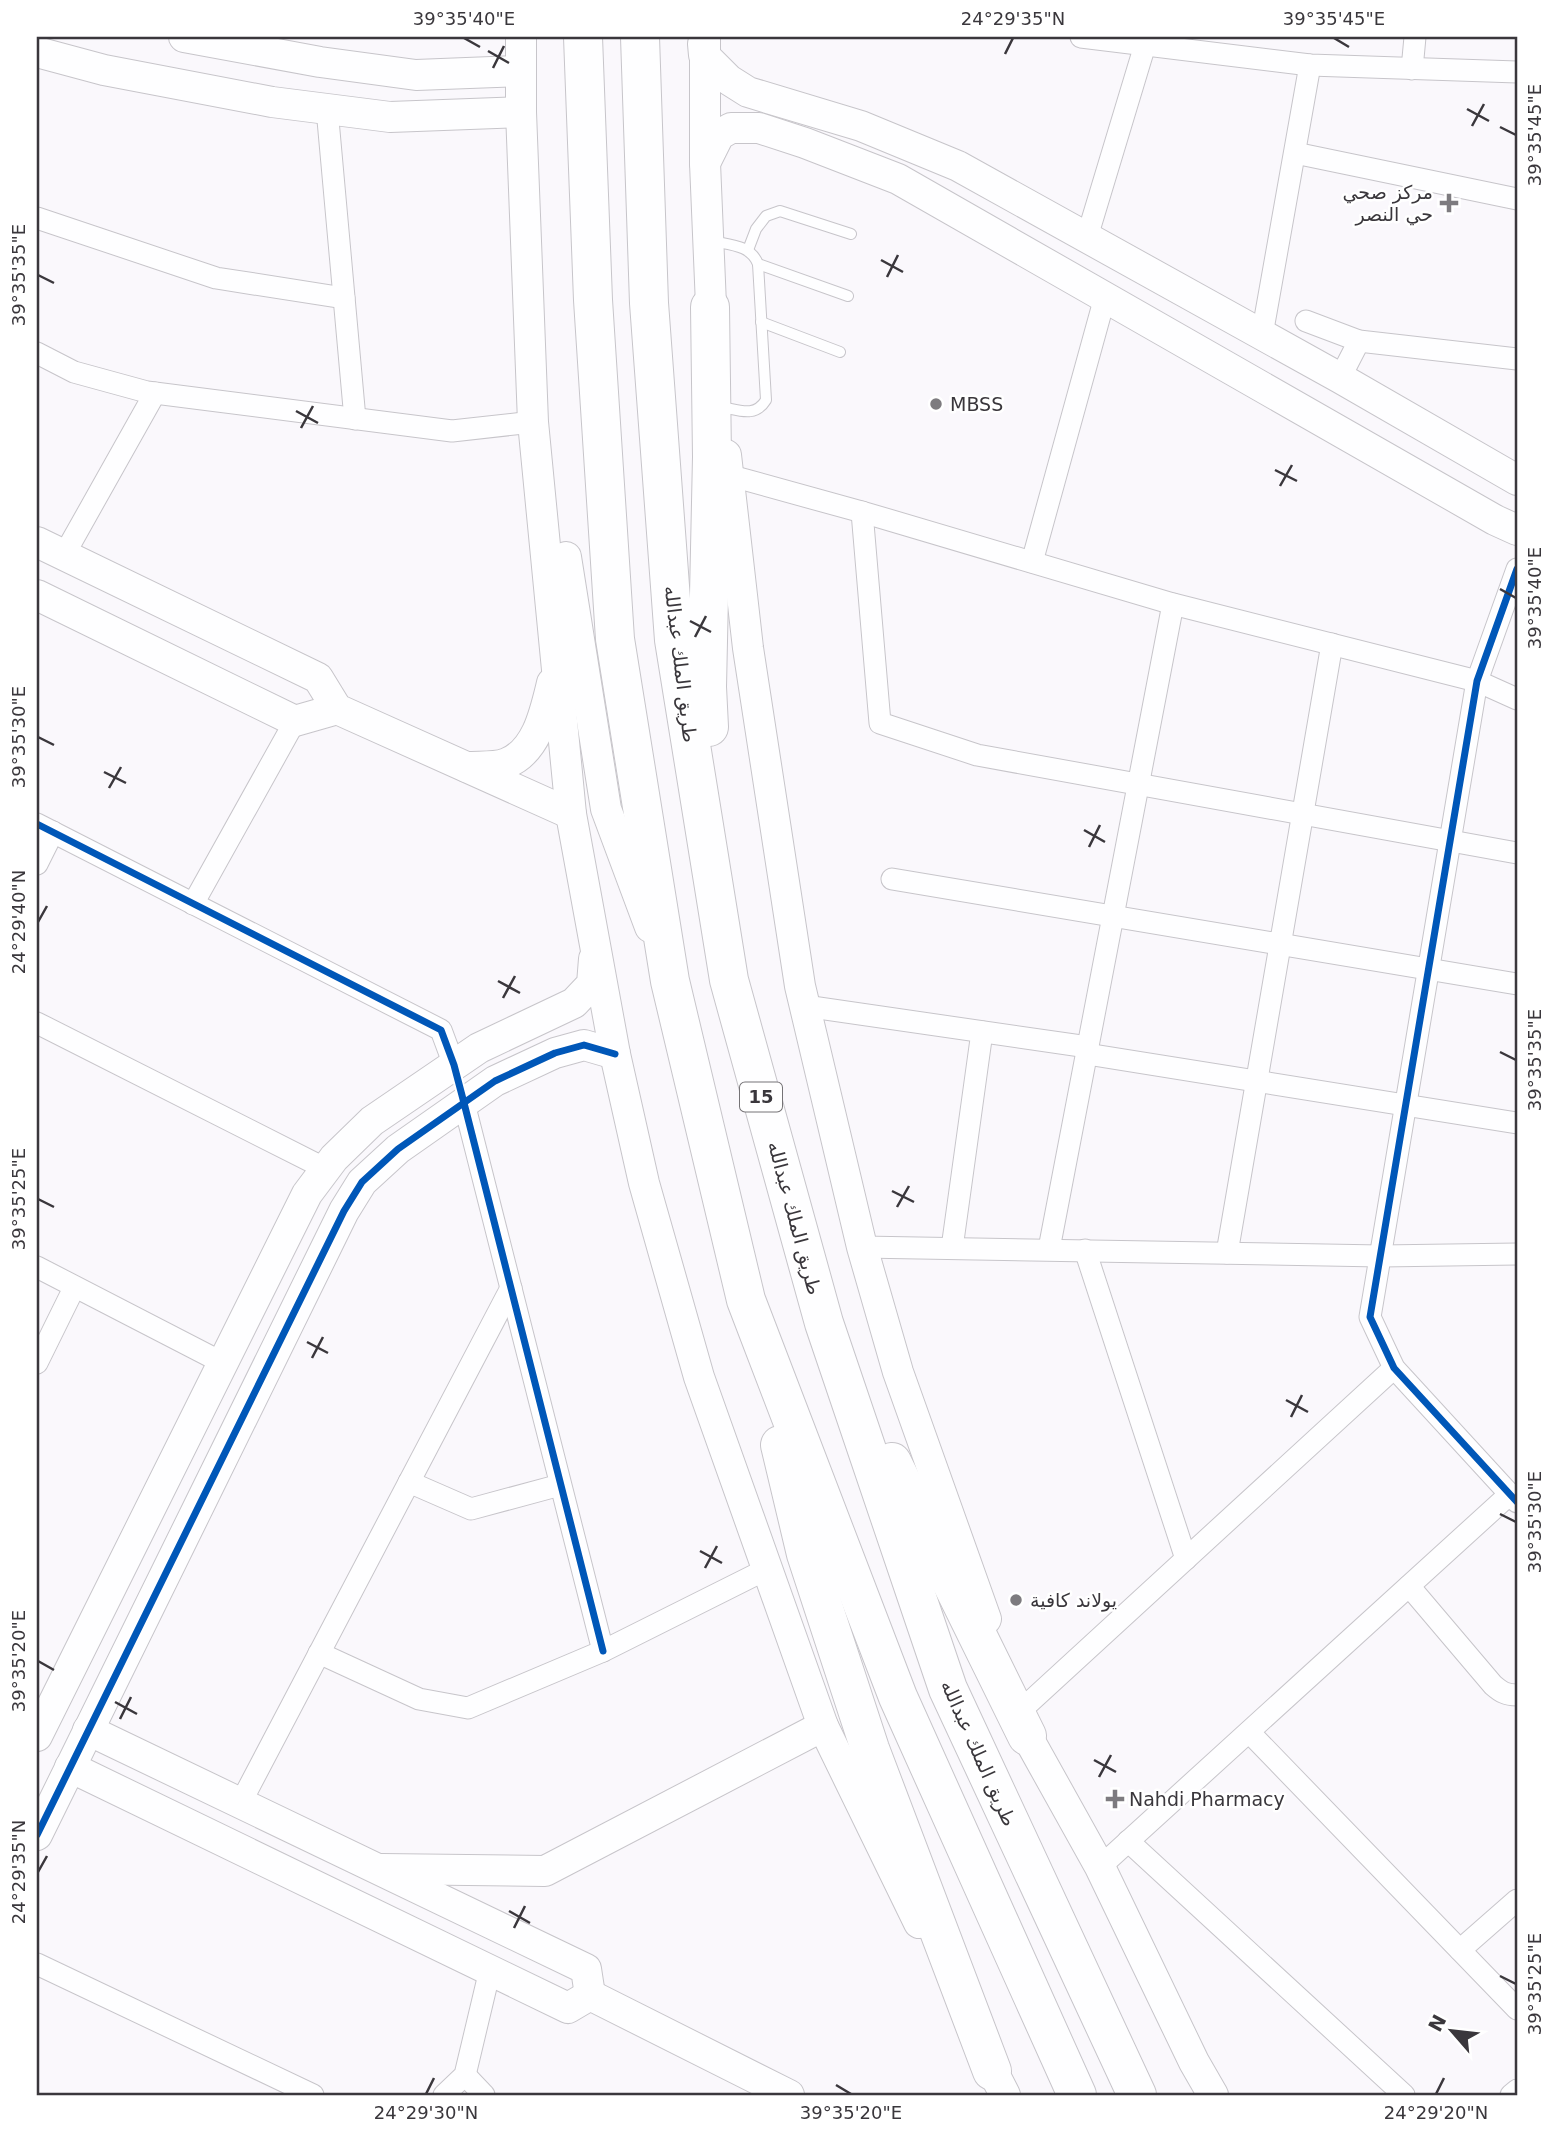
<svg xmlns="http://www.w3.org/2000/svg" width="1554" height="2132" viewBox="0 0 1554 2132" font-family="'DejaVu Sans',Cairo,sans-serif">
  <rect width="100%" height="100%" fill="#faf8fc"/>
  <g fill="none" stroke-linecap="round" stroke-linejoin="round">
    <g stroke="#c7c5ca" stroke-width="12">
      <g id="lane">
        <path d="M712,241C730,245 751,245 758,264L766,400C755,418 739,410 721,407"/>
        <polyline points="748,250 756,229 766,216 780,211 851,234"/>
        <polyline points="758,264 848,296"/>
        <polyline points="761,322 840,352"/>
      </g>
    </g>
    <g stroke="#c7c5ca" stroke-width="23">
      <g id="street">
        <polyline points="1081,37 1310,65 1517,72"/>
        <polyline points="1412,69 1415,37"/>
        <polyline points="327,109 355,419"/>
        <polyline points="1295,153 1517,199"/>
        <polyline points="37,218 216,278 344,298"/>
        <polyline points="1087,237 1145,45"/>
        <polyline points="1306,321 1359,341 1517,359"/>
        <polyline points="1262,335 1310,65"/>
        <polyline points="37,353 74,372 147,392 452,431 533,422"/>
        <polyline points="1340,378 1359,341"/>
        <polyline points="728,475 862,512 1173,604 1477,681 1517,699"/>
        <polyline points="862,512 880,723 977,755 1517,853"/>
        <polyline points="64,555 155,393"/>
        <polyline points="1032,562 1105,297"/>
        <polyline points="1517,569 1477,681 1370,1317 1394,1368 1517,1502"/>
        <polyline points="37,824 441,1030 454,1065"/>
        <polyline points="37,864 53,832"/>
        <polyline points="892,879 1517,984"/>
        <polyline points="193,904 295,721"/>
        <polyline points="805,1006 1088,1047"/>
        <polyline points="37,1023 326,1169"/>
        <polyline points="1087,1054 1517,1123"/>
        <polyline points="464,1103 603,1651"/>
        <polyline points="862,1247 1381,1256 1517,1254"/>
        <polyline points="952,1248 982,1032"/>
        <polyline points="1049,1249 1173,604"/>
        <polyline points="1085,1250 1186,1559"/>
        <polyline points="1227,1253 1332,644"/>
        <polyline points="37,1267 223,1363"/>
        <polyline points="37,1363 74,1288"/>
        <polyline points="409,1482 471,1509 560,1485"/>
        <path d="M1409,1586L1493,1685C1501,1692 1506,1695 1517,1695"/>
        <polyline points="319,1653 419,1699 468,1708 603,1651 767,1569"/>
        <polyline points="1019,1712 1394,1368"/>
        <polyline points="1249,1732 1517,2009"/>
        <polyline points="240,1804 511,1288"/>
        <polyline points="1128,1841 1404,2095"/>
        <polyline points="1100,1867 1510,1494"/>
        <polyline points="1460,1950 1517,1900"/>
        <polyline points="37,1964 313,2095"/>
        <polyline points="465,2075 484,2095"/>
        <polyline points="444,2095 465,2075 490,1970"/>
        <polyline points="1511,2095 1517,2090"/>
      </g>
    </g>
    <g stroke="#c7c5ca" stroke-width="32">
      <g id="secondary">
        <polyline points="184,37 320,62 416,75 520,71"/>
        <polyline points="521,37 521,112 533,422 571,814 615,1054 644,1183 699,1377 823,1726 919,1923"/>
        <polyline points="705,37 705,163 712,329"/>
        <polyline points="703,44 704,55 729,80 748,92 861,126 958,166 1340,378 1517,480"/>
        <polyline points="37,52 104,70 272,102 390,117 521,112"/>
        <polyline points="705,163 719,135 731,128 759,128 805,143 898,179 1495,520 1517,530"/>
        <polyline points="726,455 748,648 800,986 862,1247 898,1372 986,1619"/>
        <polyline points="37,542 318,678 337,709 571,814"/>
        <polyline points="566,557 606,809 650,927"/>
        <polyline points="37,595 295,721 337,709"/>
        <path d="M467,767C479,766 496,768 507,763C537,751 545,712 552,683"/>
        <polyline points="1020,1715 1027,1736 1100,1867 1194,2062 1213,2095"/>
        <polyline points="88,1730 586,1969 590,1995"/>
        <polyline points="37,1736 307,1194 334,1158 372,1121 479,1048 574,1003 592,984 594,959"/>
        <polyline points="70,1767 568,2008 590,1995"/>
        <polyline points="37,1835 344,1211 362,1182 398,1149 495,1081 555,1053 584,1045 615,1054"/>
        <polyline points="382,1869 545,1871 823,1726"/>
        <polyline points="590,1995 789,2095"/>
        <polyline points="983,2052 1005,2095"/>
      </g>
    </g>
    <g stroke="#c7c5ca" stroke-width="40">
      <g id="highway">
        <polyline points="583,37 593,300 615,639 670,981 746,1300 898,1697 1077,2095"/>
        <polyline points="640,37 649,303 674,640 729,980 824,1323 948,1689 1137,2095"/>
        <polyline points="709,727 707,687 712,457 710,307"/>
        <polyline points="780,1445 806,1554 870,1749 992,2071"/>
        <polyline points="892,1462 1027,1736"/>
      </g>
    </g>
    <use href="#lane" stroke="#fefeff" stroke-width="10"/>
    <use href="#street" stroke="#fefeff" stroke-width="21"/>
    <use href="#secondary" stroke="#fefeff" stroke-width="30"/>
    <use href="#highway" stroke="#fefeff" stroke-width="38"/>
    <g stroke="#fff" stroke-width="11">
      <g id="cycleway">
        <polyline points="1517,569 1477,681 1370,1317 1394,1368 1517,1502"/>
        <polyline points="37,824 441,1030 454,1065 464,1103 603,1651"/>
        <polyline points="37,1835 344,1211 362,1182 398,1149 495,1081 555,1053 584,1045 615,1054"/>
      </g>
    </g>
    <use href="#cycleway" stroke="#0057b8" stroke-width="7"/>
  </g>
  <path fill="none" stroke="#3a373c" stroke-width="2.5" d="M464,38L480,47M1334,38L1349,47M488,51L509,63M1005,54L1013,38M493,68L504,46M1467,109L1489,121M1472,126L1484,104M1500,127L1516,135M881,260L903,272M38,275L54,283M887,277L898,255M296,411L318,423M301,428L313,406M1275,470L1297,481M1280,486L1292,465M1500,589L1516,598M690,621L711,632M695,637L706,616M38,737L54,745M104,772L126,783M109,788L121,767M1084,830L1105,842M1089,847L1100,825M38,922L47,906M498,981L520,993M503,998L515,976M1500,1052L1516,1060M892,1191L914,1202M38,1199L54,1207M897,1207L909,1186M307,1342L328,1353M312,1358L323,1337M1286,1400L1308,1412M1291,1417L1302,1395M1500,1514L1516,1522M700,1551L722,1563M705,1568L717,1546M38,1661L54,1670M115,1702L137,1714M120,1719L131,1697M1094,1760L1116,1772M1099,1777L1111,1755M38,1872L47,1856M509,1911L530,1923M514,1928L525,1906M1500,1976L1516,1984M836,2085L851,2094M426,2094L434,2078M1436,2094L1444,2078"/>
  <g fill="#7d7b7f" stroke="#fff" stroke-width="2.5">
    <path d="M1445.5 192.5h7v7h7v7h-7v7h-7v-7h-7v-7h7z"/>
    <circle cx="936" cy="404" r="7"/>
    <circle cx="1016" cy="1600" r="7"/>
    <path d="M1111.5 1788.5h7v7h7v7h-7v7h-7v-7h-7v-7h7z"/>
  </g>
  <g text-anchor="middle" stroke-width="5" stroke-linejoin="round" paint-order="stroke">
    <rect fill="#fff" stroke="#757376" stroke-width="2" x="740" y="1082.5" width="42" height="29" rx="5"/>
    <g font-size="18" font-weight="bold" fill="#3a373c">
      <text x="761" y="1103">15</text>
    </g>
    <g font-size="19" fill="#3a373c" stroke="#fff" text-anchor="start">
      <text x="1433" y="199" text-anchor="end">مركز صحي<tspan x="1433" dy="22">حي النصر</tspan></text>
      <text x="950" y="411">MBSS</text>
      <text x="1030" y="1607">يولاند كافية</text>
      <text x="1129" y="1806">Nahdi Pharmacy</text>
    </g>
    <g font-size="19" fill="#3a373c" stroke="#fff">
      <text transform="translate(681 664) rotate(83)" y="7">طريق الملك عبدالله</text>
      <text transform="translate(795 1218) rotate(75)" y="7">طريق الملك عبدالله</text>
      <text transform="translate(979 1753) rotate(66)" y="7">طريق الملك عبدالله</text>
    </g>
  </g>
  <rect width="1554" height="2132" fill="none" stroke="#ffffff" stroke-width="77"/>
  <g transform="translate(1452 2031) rotate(298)" stroke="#ffffff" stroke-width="5" paint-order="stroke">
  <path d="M0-5L12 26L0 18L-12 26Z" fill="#3a373c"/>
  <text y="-10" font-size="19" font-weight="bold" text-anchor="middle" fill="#3a373c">N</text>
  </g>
  <rect x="38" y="38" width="1478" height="2056" fill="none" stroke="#3a373c" stroke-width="2.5"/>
  <g font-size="18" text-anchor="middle" fill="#3a373c">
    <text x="464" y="25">39°35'40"E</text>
    <text x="1013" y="25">24°29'35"N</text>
    <text x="1334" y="25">39°35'45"E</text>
    <text transform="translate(1535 135) rotate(-90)" y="6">39°35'45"E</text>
    <text transform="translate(19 275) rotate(-90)" y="6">39°35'35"E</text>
    <text transform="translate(1535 598) rotate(-90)" y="6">39°35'40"E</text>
    <text transform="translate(19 737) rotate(-90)" y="6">39°35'30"E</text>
    <text transform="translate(19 922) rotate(-90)" y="6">24°29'40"N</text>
    <text transform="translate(1535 1060) rotate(-90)" y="6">39°35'35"E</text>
    <text transform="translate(19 1199) rotate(-90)" y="6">39°35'25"E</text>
    <text transform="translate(1535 1522) rotate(-90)" y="6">39°35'30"E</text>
    <text transform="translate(19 1661) rotate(-90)" y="6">39°35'20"E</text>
    <text transform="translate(19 1872) rotate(-90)" y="6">24°29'35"N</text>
    <text transform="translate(1535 1984) rotate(-90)" y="6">39°35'25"E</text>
    <text x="426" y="2119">24°29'30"N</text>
    <text x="851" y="2119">39°35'20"E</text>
    <text x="1436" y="2119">24°29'20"N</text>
  </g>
</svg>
